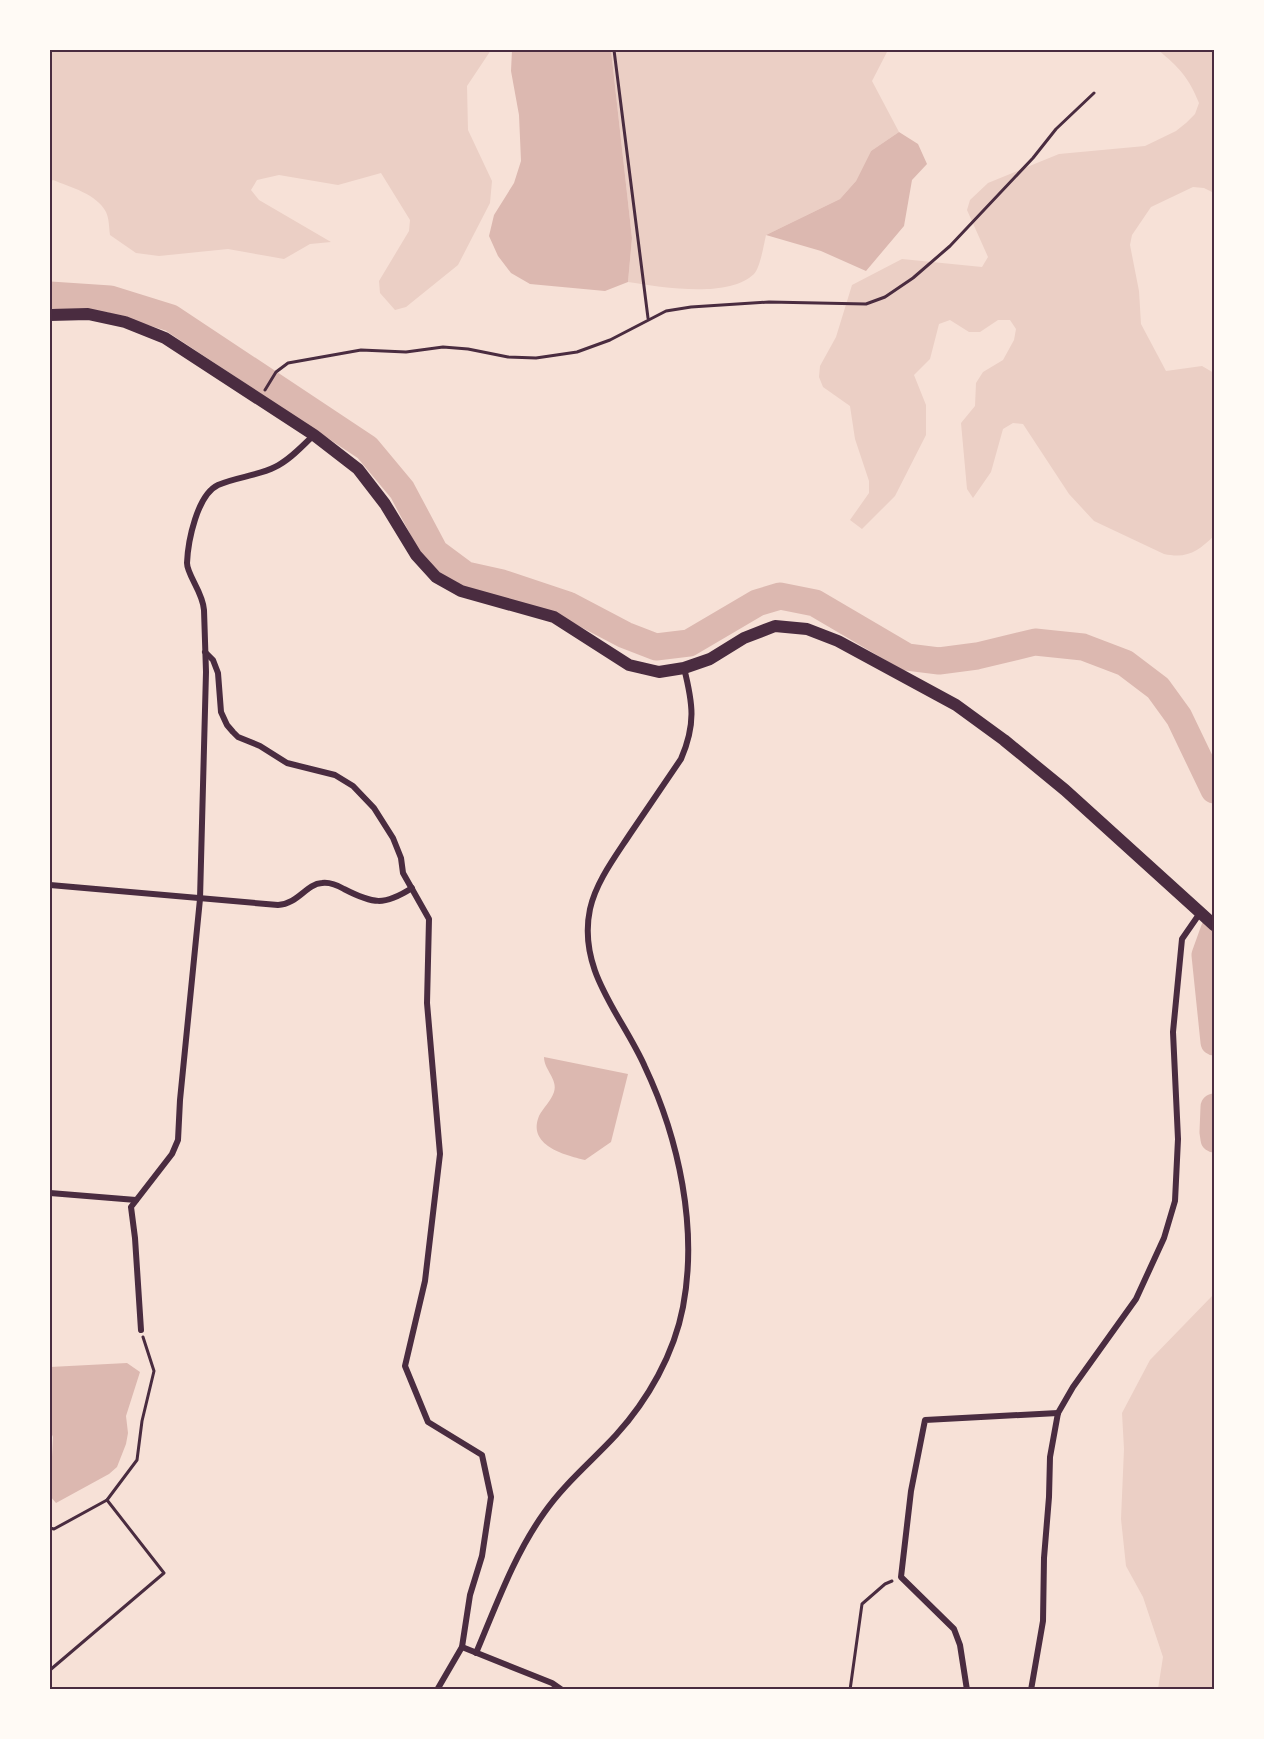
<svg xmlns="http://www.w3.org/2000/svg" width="1264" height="1739" viewBox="0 0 1264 1739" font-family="'Archivo Narrow',sans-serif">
  <rect width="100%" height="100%" fill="#f7e1d7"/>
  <g fill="#ebcfc5">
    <path d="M50,50H491L467,86L468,130L492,181L490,203L458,265L406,307L395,310L380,293L379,281L409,231L410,220L381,173L338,185L279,175L257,180L251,190L259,200L331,242L310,244L284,259L228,249L159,256L136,253L110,235C109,227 109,218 106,212C97,194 70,187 53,180L50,182Z"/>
    <path d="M611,50H888L872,81L899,132L871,151L856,181L840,199L766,235C764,244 760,268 754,274C728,299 661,287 628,282L632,238Z"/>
    <path d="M1158,50H1214V193L1204,188L1193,187L1151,207L1132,235L1130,245L1139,291L1141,324L1166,371L1202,366L1214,373V536C1198,551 1188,559 1164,554L1094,521L1069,494L1023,424L1013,423L1003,429L991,472L973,498L967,489L961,423L975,406L976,383L983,372L1003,360L1014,340L1016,329L1010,320H998L980,332H969L950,320L939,324L930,359L914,375L926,405V435L895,496L862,529L850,520L869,493V481L855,439L850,406L823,387L819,377L820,366L836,337L852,285L902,259L982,267L988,257L967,210L970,200L988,183L1059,154L1145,146L1176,131L1186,123L1195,114L1199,103C1189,78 1179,67 1158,50Z"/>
    <polygon points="1214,1294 1214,1689 1158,1689 1163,1657 1143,1597 1126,1566 1121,1519 1124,1449 1122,1413 1150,1360"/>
  </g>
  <g fill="#dcb8b0">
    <polygon points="512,50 611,50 632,238 628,282 605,291 530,284 511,273 498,256 489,236 494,215 514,183 521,161 519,115 511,71"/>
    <polygon points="899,132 918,144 927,164 912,180 904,226 866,271 821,251 766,235 840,199 856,181 871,151"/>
    <path d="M544,1057L628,1074L611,1142L585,1160C564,1155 527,1145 539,1116C543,1108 551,1101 554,1092C558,1079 544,1070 544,1057Z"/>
    <polygon points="127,1363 140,1372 126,1416 128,1433 126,1444 117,1467 109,1474 56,1503 50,1496 53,1437 50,1430 50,1367"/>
  </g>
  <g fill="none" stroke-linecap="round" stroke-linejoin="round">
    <g stroke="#dcb8b0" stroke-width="27">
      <polyline points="50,295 110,299 171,318 367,448 402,490 435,552 466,575 502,583 568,605 625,635 656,647 689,643 757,603 780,596 815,603 907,657 939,661 977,656 1035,642 1083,647 1125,663 1158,688 1179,717 1214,790"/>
      <polyline points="1214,930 1205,955 1214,1042"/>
      <polyline points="1214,1107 1213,1132 1214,1139"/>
    </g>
    <g stroke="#4a2c40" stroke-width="3">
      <polyline points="614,50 648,318"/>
      <polyline points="265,390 276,372 288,363 361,350 406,352 443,347 468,349 508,357 536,358 577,352 610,340 666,311 691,307 769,302 866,304 885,297 913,278 950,246 1033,158 1056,129 1094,93"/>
      <polyline points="50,1528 54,1529 107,1500"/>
      <polyline points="50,1670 164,1573 107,1500 137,1460 142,1421 154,1371 143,1337"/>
      <polyline points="850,1690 862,1604 885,1584 892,1581"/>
    </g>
    <g stroke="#4a2c40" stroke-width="6">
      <polyline points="205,652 213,660 218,673 221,712 227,725 233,732 238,737 260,746 287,763 335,775 353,786 374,808 393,838 401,858 403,873 429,919 427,1003 440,1154 425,1281 405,1366 428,1422 482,1455 491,1497 482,1556 470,1595 462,1647 437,1690"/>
      <path d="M50,885L278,905C298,904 306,884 322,883C330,882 337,885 344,889C373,904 384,906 412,888"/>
      <polyline points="50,1193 136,1200"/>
      <path d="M141,1330L135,1238L131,1207L172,1154L178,1140L180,1100L200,899L206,672L204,610C203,592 187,575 187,563C188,541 197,495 218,485C236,477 257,476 275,467C290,460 302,446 314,435"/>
      <polyline points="462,1647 552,1683 562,1690"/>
      <path d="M476,1653C496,1606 514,1555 544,1513C564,1484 592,1461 616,1435C648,1400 674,1354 683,1307C698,1228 679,1139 645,1067C622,1015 577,971 590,909C596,882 615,857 630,834C647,809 664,784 681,759C696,724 693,704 684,668"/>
      <polyline points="967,1690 960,1645 954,1629 901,1577 911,1491 925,1420 1058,1413"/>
      <polyline points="1031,1690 1043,1621 1044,1558 1049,1497 1050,1457 1058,1413 1073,1387 1136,1299 1164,1238 1175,1201 1178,1139 1173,1032 1182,939 1200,913"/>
    </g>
    <polyline stroke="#4a2c40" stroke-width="12" points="50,315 88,314 125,322 165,338 314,435 358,469 385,504 416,555 436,577 461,591 554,617 629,665 659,672 684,668 710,659 744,638 775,626 807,629 838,641 956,705 1004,740 1065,790 1214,925"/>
  </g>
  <rect width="1264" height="1739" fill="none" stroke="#fffaf5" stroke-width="102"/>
  <rect x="51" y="51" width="1162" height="1637" fill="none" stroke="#4a2c40" stroke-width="2"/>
</svg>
